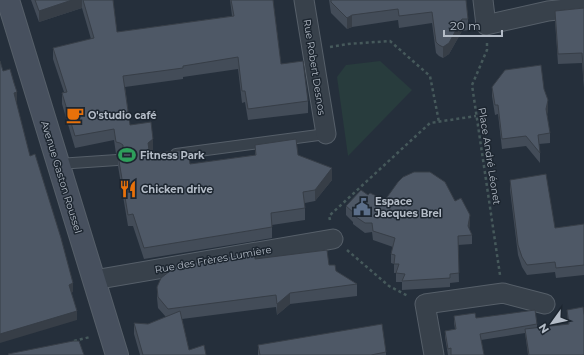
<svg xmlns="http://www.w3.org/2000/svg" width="584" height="355" viewBox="0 0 584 355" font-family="Montserrat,sans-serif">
  <rect width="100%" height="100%" fill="#252f3b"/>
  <polygon fill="#283c3d" points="380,61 412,90 348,156 337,77 346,65"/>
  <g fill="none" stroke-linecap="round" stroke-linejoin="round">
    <g stroke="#565f69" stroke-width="12">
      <g id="lane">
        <polyline points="176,154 326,134"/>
        <polyline points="58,164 117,160"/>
      </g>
    </g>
    <g stroke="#565f69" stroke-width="21">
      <g id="street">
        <polyline points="304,0 326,134"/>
        <polyline points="483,0 486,25 548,11 584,7"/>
        <polyline points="94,280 333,239"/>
        <polyline points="434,355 425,304 503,293 545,304"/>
      </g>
    </g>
    <g stroke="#565f69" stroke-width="24">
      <polyline id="secondary" points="8,0 117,355"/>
    </g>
    <g stroke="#46595b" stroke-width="2.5" stroke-dasharray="3 3" stroke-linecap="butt">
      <polyline points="487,43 487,50 472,85 500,275"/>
      <polyline points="330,47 348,44 390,41 430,76 439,122"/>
      <polyline points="330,220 329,216 430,123 476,116"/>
      <polyline points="347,250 389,286 408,296"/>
      <polyline points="74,341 90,337"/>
    </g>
    <use href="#lane" stroke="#38414b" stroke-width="10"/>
    <use href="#street" stroke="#38414b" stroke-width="19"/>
    <use href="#secondary" stroke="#47505e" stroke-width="22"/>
  </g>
  <g fill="#434c58">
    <polygon points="31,0 113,0 117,32 232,16 230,0 273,0 281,64 308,101 308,113 248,120 245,102 242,103 238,69 183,77 183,79 125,87 130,125 155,153 190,164 255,155 255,145 298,155 332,180 315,201 305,203 305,220 272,225 272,238 144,259 133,226 128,226 118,166 118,155 119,154 116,154 114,140 75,148 62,104 62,93 64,92 53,59 53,48 91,39 82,8 39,22"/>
    <polygon points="329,0 466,0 468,19 468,30 462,31 449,54 443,58 439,56 436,53 432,23 399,28 398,20 352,27 347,29 331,13"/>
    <polygon points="584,8 584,88 582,63 558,64 555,21 555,11"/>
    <polygon points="492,87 544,89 548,110 547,115 550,133 550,143 539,144 540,153 540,163 526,146 502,149 498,114 495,115 492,96"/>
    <polygon points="510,180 555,228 584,224 584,275 556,278 555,272 527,275 522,267 518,255 510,190"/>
    <polygon points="368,195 385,200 455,201 470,224 469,229 472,235 472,244 458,245 459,282 450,283 450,287 402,290 402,282 396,282 396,273 394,273 394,264 391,263 391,254 393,247 373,240 372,232 365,233 353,224 353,222 346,215 346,206"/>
    <polygon points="255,259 329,265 336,271 357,284 357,296 290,304 277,315 276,307 182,319 189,350 206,355 140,355 134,334 134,323 148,324 166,317 158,308 157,298 157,287 169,271 169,267"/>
    <polygon points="567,310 584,355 528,355 525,333 481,340 484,355 448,355 445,337 445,331 455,329 454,323 454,316 537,324 537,328 568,324"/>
    <polygon points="258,345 386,352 386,355 258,355"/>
  </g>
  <g fill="#373e47">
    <polygon points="72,0 82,0 82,8 39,22 39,11"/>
    <polygon points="352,15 352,27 347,29 347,18"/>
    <polygon points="462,19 462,31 449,54 443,58 443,47"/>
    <polygon points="17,92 17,101 14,102 14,93"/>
    <polygon points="548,100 548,110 546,119 546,109"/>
    <polygon points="153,139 153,151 148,155 148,143"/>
    <polygon points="332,168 332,180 315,201 315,190"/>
    <polygon points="470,215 470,224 468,235 468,226"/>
    <polygon points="73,283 73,292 69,294 69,285"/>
    <polygon points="290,293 290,304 277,315 277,304"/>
    <polygon points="77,311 77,320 0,343 0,334"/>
  </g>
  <g fill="#4e5866" stroke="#373e47">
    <polygon points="35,0 72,0 39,11"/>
    <polygon points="83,0 113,0 117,32 234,16 231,0 273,0 281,64 303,61 308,101 248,109 245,91 242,91 238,57 183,66 183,68 123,76 130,125 151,122 153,139 148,143 149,150 155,152 155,153 188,150 190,164 256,155 255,145 296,139 298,155 332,168 315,190 303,192 305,208 271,213 272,227 144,248 133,214 128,215 118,155 123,151 123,145 120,143 116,142 114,129 75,136 62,93 67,92 53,48 94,38"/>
    <polygon points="331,0 466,0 468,19 462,19 449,43 443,47 439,45 436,42 432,12 399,16 398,9 352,15 347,18 331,2"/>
    <polygon points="584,8 584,79 582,53 558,54 555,11"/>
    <polygon points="0,61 3,71 10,69 14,83 17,92 14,93 30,156 35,154 61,238 73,283 69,285 77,311 0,334"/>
    <polygon points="541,65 544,89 548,100 546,109 550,133 538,135 540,153 526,136 502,139 498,105 495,105 492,87 505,70"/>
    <polygon points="414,172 430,172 445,182 455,201 461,198 470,215 468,226 472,235 458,236 459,273 450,274 450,278 402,281 405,274 396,273 399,264 394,264 395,255 391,254 395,238 373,231 372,223 365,223 353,215 354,213 346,206 361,190 368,195 370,193 385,200 398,182 403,177"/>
    <polygon points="546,174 555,228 584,224 584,265 556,268 555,262 527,265 522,257 518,245 510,180"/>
    <polygon points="327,250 329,265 335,265 336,271 357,284 290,293 277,304 276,295 168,309 158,297 157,287 161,278 170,271 169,267 255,252 255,259"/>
    <polygon points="583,307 584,315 584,355 529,355 525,329 569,324 567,310"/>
    <polygon points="535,310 537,324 480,334 484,355 451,355 451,348 448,349 445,331 456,329 454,316 475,313 476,318"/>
    <polygon points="180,311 189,350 204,345 206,355 143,355 134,323 148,324"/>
    <polygon points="382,324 386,352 371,355 260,355 258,345"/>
    <polygon points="73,341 79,341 84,355 9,355 8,354"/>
  </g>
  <defs>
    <g id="cafe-bare" transform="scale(1.38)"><path d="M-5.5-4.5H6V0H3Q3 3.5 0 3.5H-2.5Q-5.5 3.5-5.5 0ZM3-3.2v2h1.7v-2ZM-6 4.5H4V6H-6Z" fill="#e8710a" stroke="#1d2630" stroke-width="2.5" paint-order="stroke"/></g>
    <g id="stadium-bare" transform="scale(1.38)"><path d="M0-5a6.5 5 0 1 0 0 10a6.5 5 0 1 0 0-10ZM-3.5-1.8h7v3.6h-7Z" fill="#2e9e5b" stroke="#1d2630" stroke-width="2.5" paint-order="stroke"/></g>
    <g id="restaurant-bare" transform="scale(1.38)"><path d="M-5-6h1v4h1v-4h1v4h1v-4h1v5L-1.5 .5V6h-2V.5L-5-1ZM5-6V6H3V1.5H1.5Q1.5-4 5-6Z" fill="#e8710a" stroke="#1d2630" stroke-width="2.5" paint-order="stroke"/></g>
    <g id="civic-bare" transform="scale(1.38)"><path d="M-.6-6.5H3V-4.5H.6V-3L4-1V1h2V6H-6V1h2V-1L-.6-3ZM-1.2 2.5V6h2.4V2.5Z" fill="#5c6f8a" stroke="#1d2630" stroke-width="2.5" paint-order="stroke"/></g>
  </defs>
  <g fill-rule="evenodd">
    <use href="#cafe-bare" x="75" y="115"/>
    <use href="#stadium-bare" x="127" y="155"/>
    <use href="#restaurant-bare" x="128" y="189"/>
    <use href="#civic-bare" x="362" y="207"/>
  </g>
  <g text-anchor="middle" stroke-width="3" stroke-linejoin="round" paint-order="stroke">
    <g font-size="10" fill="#b4bcc7" stroke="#1d2630">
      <text transform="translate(315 67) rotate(81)" y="4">Rue Robert Desnos</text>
      <text transform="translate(490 156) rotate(81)" y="4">Place André Léonet</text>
      <text transform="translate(62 177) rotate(73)" y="4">Avenue Gaston Roussel</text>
      <text transform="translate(213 259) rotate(-10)" y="4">Rue des Frères Lumière</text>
    </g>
    <g font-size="10" font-weight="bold" fill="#b4bcc7" stroke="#1d2630" text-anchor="start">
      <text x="88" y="119">O'studio café</text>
      <text x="140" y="159">Fitness Park</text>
      <text x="141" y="193">Chicken drive</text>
      <text x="375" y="205">Espace<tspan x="375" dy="12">Jacques Brel</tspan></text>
    </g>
  </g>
  <g transform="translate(552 323) rotate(237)" stroke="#1d2630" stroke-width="3" paint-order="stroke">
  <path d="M0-3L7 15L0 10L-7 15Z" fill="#b4bcc7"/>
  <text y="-6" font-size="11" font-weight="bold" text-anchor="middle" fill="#b4bcc7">N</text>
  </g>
  <path d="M444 30v6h58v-6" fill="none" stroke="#b4bcc7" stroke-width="2"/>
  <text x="450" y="30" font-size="12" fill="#b4bcc7" stroke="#1d2630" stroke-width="3" paint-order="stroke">20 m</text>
</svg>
